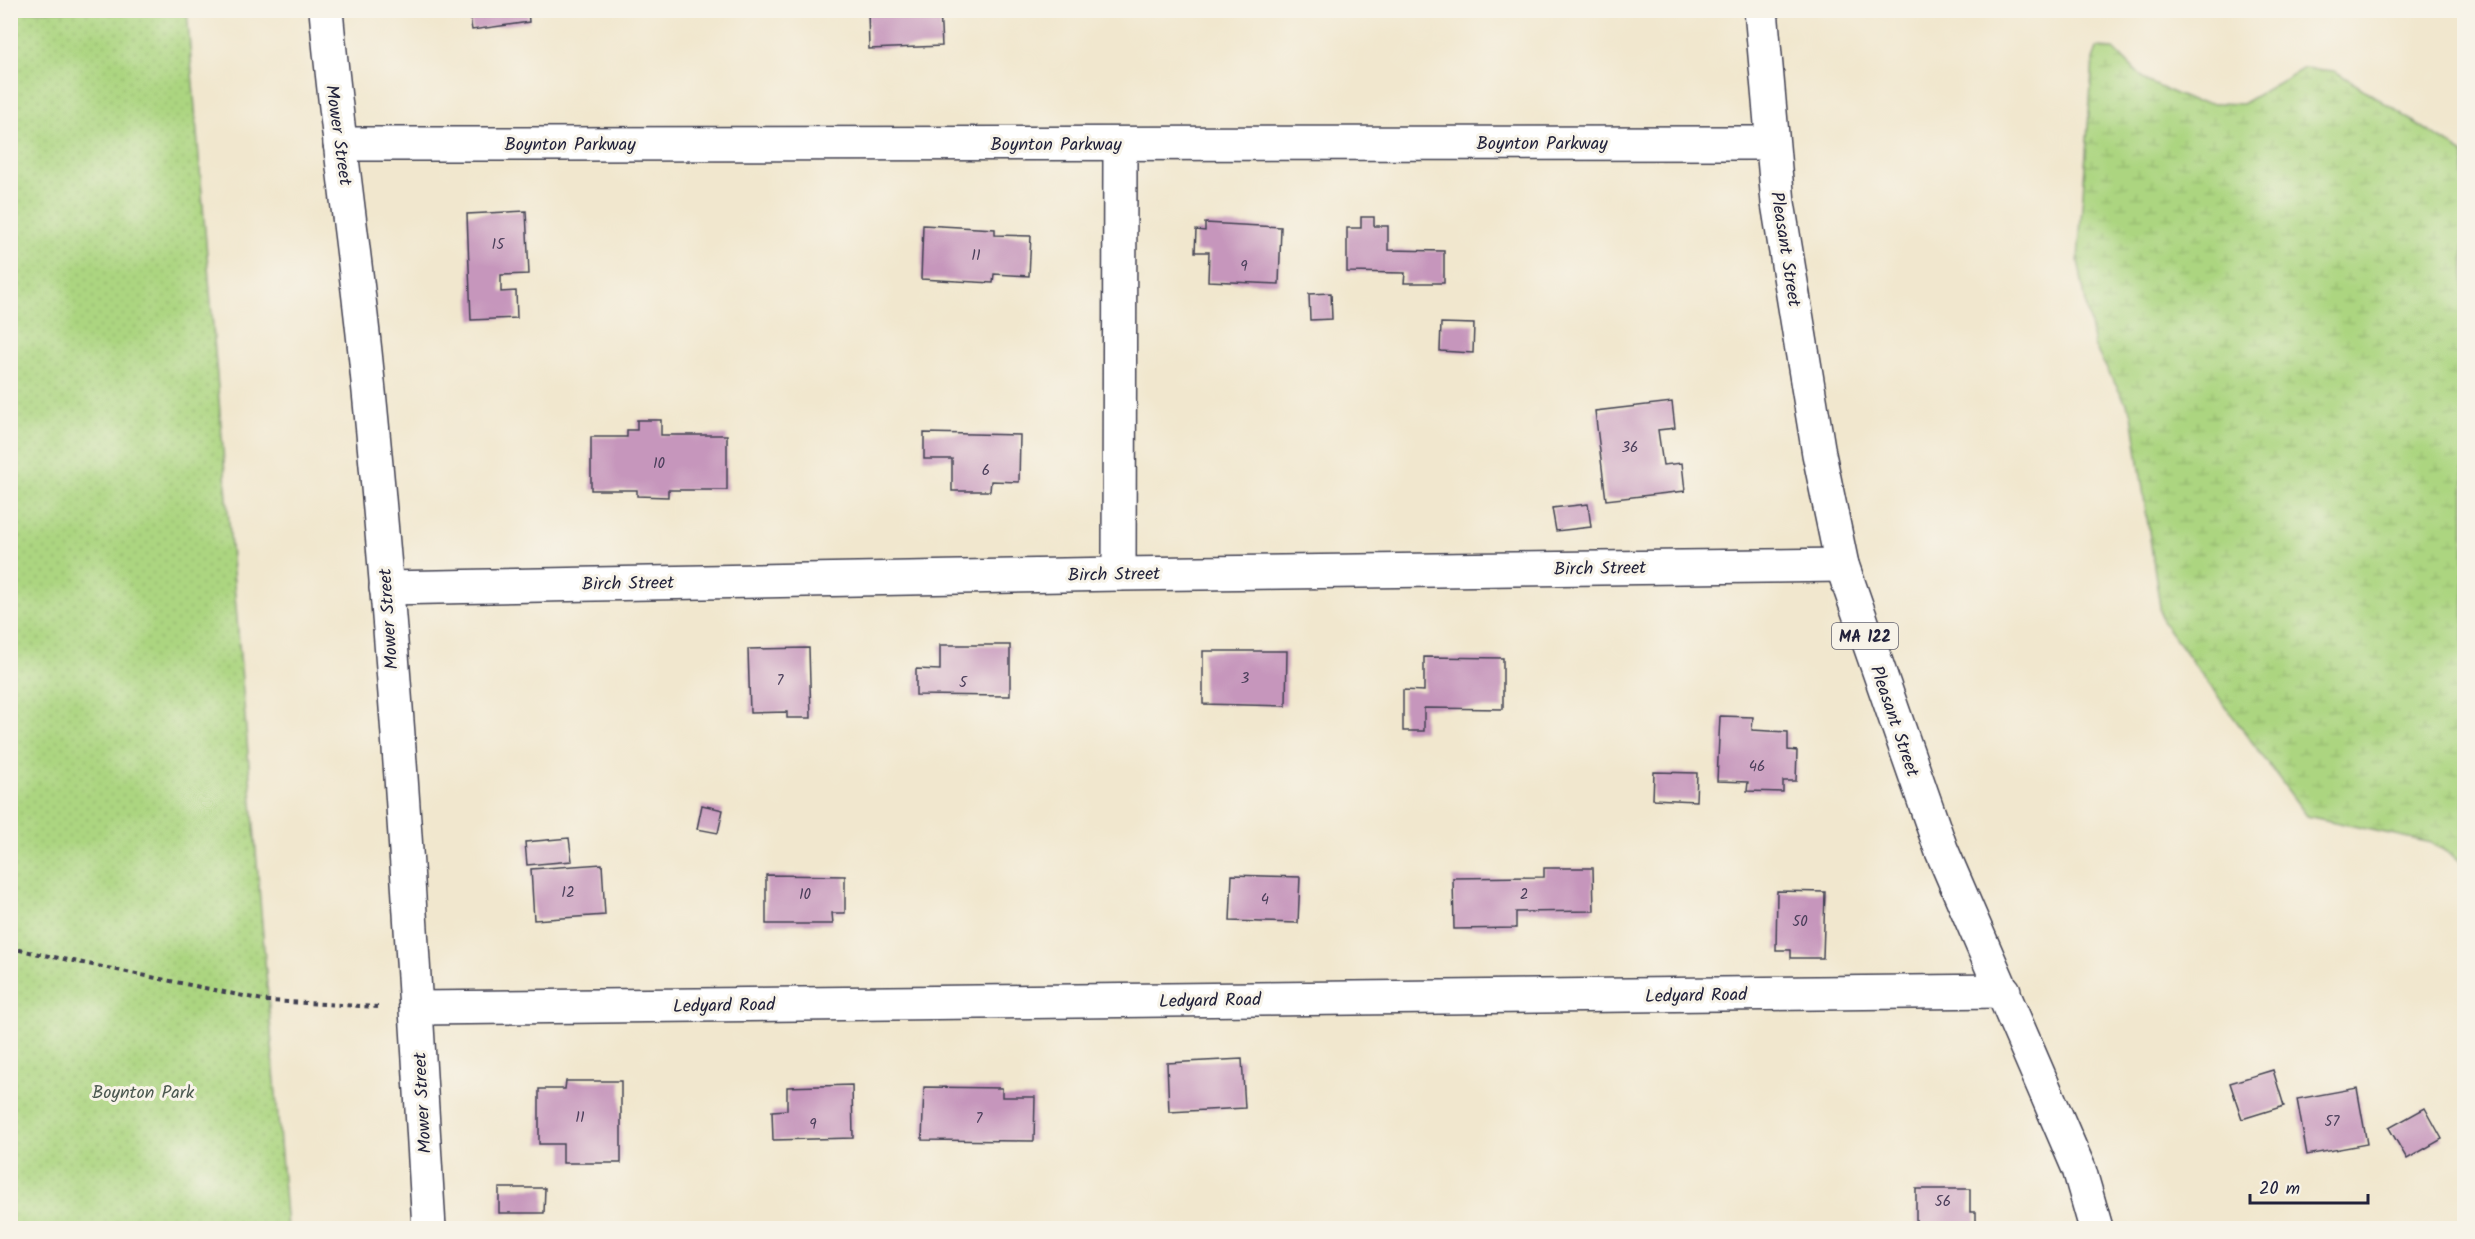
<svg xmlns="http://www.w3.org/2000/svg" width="2475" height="1239" viewBox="0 0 2475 1239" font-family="Kalam,sans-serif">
  <defs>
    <pattern id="wetland-marsh" width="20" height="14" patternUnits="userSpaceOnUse" patternTransform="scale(1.5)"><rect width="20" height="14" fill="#acd580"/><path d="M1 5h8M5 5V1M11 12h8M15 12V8" fill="none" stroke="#94b770"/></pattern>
    <pattern id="park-dots" width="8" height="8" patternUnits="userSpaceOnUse" patternTransform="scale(1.5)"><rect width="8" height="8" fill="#acd580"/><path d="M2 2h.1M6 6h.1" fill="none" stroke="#94b770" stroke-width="1.8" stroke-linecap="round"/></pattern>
  </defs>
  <rect width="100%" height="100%" fill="#f7f3e8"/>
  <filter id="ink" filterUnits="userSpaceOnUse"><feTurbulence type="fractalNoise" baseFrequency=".0167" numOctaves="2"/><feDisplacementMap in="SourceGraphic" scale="12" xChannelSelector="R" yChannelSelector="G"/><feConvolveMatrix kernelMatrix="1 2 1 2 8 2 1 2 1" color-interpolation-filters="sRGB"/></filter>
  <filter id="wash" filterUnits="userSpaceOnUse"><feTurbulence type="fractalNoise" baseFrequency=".008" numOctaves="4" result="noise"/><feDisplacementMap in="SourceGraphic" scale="24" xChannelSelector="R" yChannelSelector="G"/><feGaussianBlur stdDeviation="1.35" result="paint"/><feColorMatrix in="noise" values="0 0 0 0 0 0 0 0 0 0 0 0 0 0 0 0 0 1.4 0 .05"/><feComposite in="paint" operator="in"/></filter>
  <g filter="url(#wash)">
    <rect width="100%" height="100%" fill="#f1e7ce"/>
    <polygon fill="url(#wetland-marsh)" stroke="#677c5e" stroke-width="1.5" points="2097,48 2114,49 2146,81 2194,102 2242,104 2304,68 2335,71 2464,154 2464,863 2432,843 2307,816 2162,621 2132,414 2094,346 2078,260 2093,59"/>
    <polygon fill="url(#park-dots)" stroke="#677c5e" stroke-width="1.5" points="10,11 187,11 287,1228 11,1228"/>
    <g id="blocks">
      <g fill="#c696bc">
        <polygon points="469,10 528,10 529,22 472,30"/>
        <polygon points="868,10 940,10 942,46 869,49"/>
        <polygon points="526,211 529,274 501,275 501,292 516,291 517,318 471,320 467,214"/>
        <polygon points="1361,217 1374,217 1374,226 1388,226 1388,250 1444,251 1444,283 1404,283 1405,273 1347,272 1347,228 1361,228"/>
        <polygon points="1205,223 1281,227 1279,284 1208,281 1209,252 1195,252 1196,230 1205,231"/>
        <polygon points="923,225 995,229 995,235 1031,236 1029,276 994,274 993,283 921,279"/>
        <polygon points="1331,293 1332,319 1310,320 1309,294"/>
        <polygon points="1441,323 1474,324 1473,353 1440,351"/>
        <polygon points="1672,402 1675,428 1658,430 1663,465 1682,463 1685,491 1606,500 1595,411"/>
        <polygon points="637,420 661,420 661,435 727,435 727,490 668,490 668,497 637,496 637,490 591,490 591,437 627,437 627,430 637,430"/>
        <polygon points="924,433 1020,435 1019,482 991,481 990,491 952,491 952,459 924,459"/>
        <polygon points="1588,504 1591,527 1556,531 1552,508"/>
        <polygon points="940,645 1010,645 1010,696 916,695 916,669 940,670"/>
        <polygon points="809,648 811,718 787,718 787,712 750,713 748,649"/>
        <polygon points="1203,651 1287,651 1286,706 1203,704"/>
        <polygon points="1424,657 1503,658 1503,709 1424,708 1424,731 1403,731 1403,690 1424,691"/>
        <polygon points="1720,716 1753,717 1752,730 1788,732 1788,750 1797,751 1796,781 1783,781 1783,792 1747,791 1748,782 1717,781"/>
        <polygon points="1654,772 1697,773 1696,801 1653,799"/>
        <polygon points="702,805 723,810 718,833 697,829"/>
        <polygon points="569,838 572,861 527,865 525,842"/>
        <polygon points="602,864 605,915 534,920 531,869"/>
        <polygon points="1544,868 1593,868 1594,911 1516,912 1516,928 1454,929 1453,878 1544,877"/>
        <polygon points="766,875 845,876 845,913 832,913 833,924 766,924"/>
        <polygon points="1232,875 1300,877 1298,923 1230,921"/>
        <polygon points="1777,891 1825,892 1823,958 1791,958 1791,950 1776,950"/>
        <polygon points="1242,1059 1245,1108 1169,1112 1167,1063"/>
        <polygon points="2273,1070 2284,1106 2242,1119 2230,1083"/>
        <polygon points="566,1081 621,1081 621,1163 563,1163 563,1144 539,1144 539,1089 565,1089"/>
        <polygon points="852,1085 853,1138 773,1140 772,1111 787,1110 787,1087"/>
        <polygon points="924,1087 1002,1088 1002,1097 1035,1097 1034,1141 922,1140"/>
        <polygon points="2357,1088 2367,1144 2307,1155 2297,1099"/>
        <polygon points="2425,1108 2442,1139 2407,1159 2389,1128"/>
        <polygon points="499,1188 545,1188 544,1213 499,1213"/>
        <polygon points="1916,1189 1970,1189 1970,1212 1976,1212 1976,1228 1916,1228"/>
        <polygon points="1495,1224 1551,1226 1551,1228 1494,1228"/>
      </g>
    </g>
  </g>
  <g filter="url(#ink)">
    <use href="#blocks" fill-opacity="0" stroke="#414051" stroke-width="1.5"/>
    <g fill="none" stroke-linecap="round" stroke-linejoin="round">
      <g stroke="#414051" stroke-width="36">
        <g id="minor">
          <path d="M326,10C336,125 353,238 365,352C395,643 412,936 429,1228"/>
          <polyline points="340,144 1772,143"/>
          <polyline points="1119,574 1120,144"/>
          <polyline points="386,588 1119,574 1842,565"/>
          <polyline points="417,1008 2004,991"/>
        </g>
      </g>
      <g stroke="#414051" stroke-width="36">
        <polyline id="major" points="1761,10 1778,203 1819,454 1842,565 1941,849 2079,1169 2096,1228"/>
      </g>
      <polyline stroke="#414051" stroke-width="4" stroke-dasharray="4.5 4.5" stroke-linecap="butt" points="10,948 268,1001 379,1007"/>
      <use href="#minor" stroke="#fff" stroke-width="33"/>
      <use href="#major" stroke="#fff" stroke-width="33"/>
    </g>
  </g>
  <g text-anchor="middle" stroke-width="6" stroke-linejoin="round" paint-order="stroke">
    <g font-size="15" fill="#4b3f5b">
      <text x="498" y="249">15</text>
      <text x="976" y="260">11</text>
      <text x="1244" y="271">9</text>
      <text x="1630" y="452">36</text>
      <text x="659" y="468">10</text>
      <text x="986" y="475">6</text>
      <text x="1245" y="683">3</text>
      <text x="780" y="685">7</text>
      <text x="963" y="687">5</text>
      <text x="1757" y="771">46</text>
      <text x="568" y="897">12</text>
      <text x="805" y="899">10</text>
      <text x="1524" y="899">2</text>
      <text x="1265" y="904">4</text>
      <text x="1800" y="926">50</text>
      <text x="580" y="1122">11</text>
      <text x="979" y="1123">7</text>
      <text x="2332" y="1126">57</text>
      <text x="813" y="1129">9</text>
      <text x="1943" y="1206">56</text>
    </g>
    <rect fill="#f7f3e8" stroke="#62616f" stroke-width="1.5" x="1832" y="623" width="66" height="26" rx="4.5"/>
    <g font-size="16" font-weight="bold" fill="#22223b">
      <text x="1865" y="642">MA 122</text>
    </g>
    <g font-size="18" fill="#22223b" stroke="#f7f3e8">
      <text transform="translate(339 135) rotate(82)" y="6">Mower Street</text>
      <text x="1542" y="149">Boynton Parkway</text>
      <text x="570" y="150">Boynton Parkway</text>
      <text x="1056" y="150">Boynton Parkway</text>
      <text transform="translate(1786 249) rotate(81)" y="6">Pleasant Street</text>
      <text transform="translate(1600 568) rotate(-1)" y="6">Birch Street</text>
      <text transform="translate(1114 574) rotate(-1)" y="6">Birch Street</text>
      <text transform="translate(628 583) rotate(-1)" y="6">Birch Street</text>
      <text transform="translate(388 619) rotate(-94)" y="6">Mower Street</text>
      <text transform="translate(1895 721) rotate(71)" y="6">Pleasant Street</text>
      <text transform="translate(1696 995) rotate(-1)" y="6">Ledyard Road</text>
      <text transform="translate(1210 1000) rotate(-1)" y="6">Ledyard Road</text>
      <text transform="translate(724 1005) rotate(-1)" y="6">Ledyard Road</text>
      <text transform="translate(422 1103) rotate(-93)" y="6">Mower Street</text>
    </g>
    <g font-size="18" fill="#4b5850" stroke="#f7f3e8">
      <text x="143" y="1098">Boynton Park</text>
    </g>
  </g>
  <rect width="2475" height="1239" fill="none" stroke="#f7f3e8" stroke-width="36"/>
  <path d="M2250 1194v9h118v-9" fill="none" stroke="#22223b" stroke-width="3"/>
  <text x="2259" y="1194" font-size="18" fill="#22223b" stroke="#f7f3e8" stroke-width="4.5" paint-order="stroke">20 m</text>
</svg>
